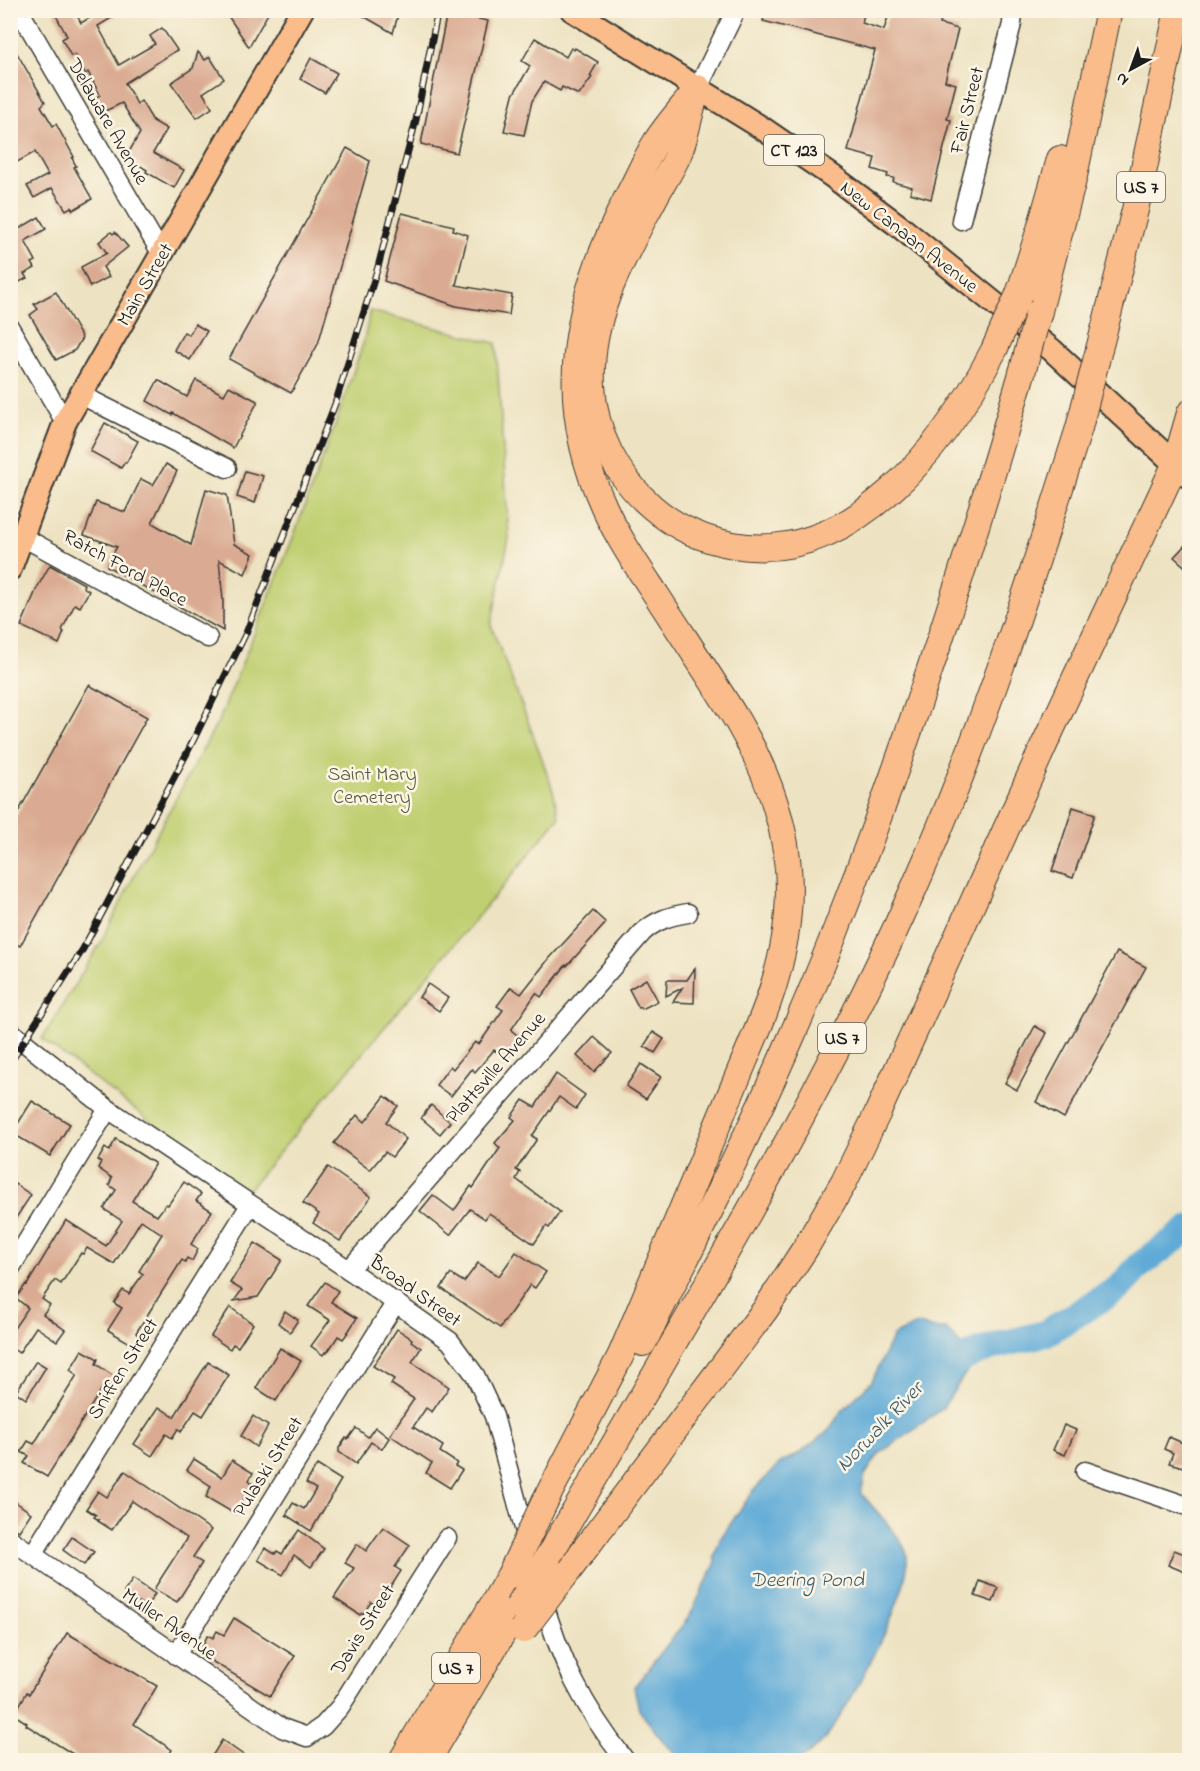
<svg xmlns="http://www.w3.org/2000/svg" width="1200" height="1771" viewBox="0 0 1200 1771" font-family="'Indie Flower',sans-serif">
  <rect width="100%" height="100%" fill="#fcf5e5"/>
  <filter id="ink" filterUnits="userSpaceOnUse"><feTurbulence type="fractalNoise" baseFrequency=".0167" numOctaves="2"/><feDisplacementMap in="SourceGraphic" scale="12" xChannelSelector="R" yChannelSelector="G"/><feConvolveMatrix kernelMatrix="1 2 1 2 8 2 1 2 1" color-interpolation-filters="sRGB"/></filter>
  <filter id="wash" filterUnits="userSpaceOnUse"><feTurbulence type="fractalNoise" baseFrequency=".008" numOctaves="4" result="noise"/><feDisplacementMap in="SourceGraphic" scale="24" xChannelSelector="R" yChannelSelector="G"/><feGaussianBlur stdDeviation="1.35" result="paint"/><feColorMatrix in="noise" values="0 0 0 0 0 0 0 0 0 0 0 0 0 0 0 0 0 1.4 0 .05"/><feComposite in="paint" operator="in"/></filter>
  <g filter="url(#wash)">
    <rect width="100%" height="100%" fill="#ede2c1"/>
    <polygon fill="#c0cf71" stroke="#6e7646" stroke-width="1.5" points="370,311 496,343 509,538 491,625 541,756 553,791 559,817 509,879 248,1190 216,1171 42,1039 101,942 137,870 220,718 294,535 336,422 364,341"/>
    <path fill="#5eaad7" stroke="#3d637a" stroke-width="1.5" d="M918,1324L934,1329H946L962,1346L972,1345L988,1348L987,1359L969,1368L942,1409L879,1454L865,1475L861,1493C872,1507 901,1536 906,1552C917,1585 849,1707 827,1736C820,1745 810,1753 800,1760H682L663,1741L639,1710L634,1687L689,1617L716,1562L714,1557L720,1539L753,1491L780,1463L800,1453L828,1431L841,1412L872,1381L893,1336Z"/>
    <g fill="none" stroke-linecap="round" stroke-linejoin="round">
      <polyline stroke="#5eaad7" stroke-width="27" points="955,1362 988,1348 1046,1333 1119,1288 1140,1265 1190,1228"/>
    </g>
    <g id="blocks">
      <g fill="#daab92">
        <polygon points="53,10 74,10 81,23 103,10 116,10 118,14 98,26 119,65 155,44 150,36 162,28 177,50 125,83 137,104 141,101 153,121 167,129 153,153 184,170 174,188 146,172 147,170 126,157 140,133 122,103 103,112 95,98 100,95 88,72 85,74 75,54 71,56 62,39 67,36"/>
        <polygon points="224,10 270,10 249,47"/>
        <polygon points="353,10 390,10 398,15 393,33"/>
        <polygon points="766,10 865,10 862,23 884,30 890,10 943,10 940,24 958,29 945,81 956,84 947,119 951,120 931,199 910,193 912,187 893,182 894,178 887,177 888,174 872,169 875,158 848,151 875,50 763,21"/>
        <polygon points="447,12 488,21 457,153 421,144"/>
        <polygon points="535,38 566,57 571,48 574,50 575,48 598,62 590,76 592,77 579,95 562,87 560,91 544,82 532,101 524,135 504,131 513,95 530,66 522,61"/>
        <polygon points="10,41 45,102 41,106 53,126 56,124 74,157 72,158 76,166 74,167 92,199 73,210 71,207 66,210 52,188 34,198 27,186 48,175 35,152 10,166"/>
        <polygon points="198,52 205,60 210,57 224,79 203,93 212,108 197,118 171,83 193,68"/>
        <polygon points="311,58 337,73 325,93 300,79"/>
        <polygon points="347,148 370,161 318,344 291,393 229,359"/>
        <polygon points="402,213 454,226 453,230 468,235 456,285 512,295 509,315 456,306 384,281"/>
        <polygon points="39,217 46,229 25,241 36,261 32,263 35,268 24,274 27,278 10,287 10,234"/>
        <polygon points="111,232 113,234 115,232 128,247 103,267 109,277 90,287 81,267 107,253 99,242"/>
        <polygon points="56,292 82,338 75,350 56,360 30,315 38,309 34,304"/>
        <polygon points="195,324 207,331 190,360 174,350 184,332 189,335"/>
        <polygon points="158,380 187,397 196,380 224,395 229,386 257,401 257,403 233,448 173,413 172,415 147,401"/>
        <polygon points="105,423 138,441 126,463 125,462 121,468 90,451"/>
        <polygon points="166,464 177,471 152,523 191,545 206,489 227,495 234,544 253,554 245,574 219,560 223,600 223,631 107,566 115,554 113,553 117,547 84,535 96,502 125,512 141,479 153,485"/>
        <polygon points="245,471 263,476 255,503 237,497"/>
        <polygon points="1190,540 1190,571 1174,557"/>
        <polygon points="50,565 84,584 83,587 89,591 80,607 75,604 62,630 64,632 59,644 21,626 37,588"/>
        <polygon points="89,685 147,717 20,946 10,941 10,827"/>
        <polygon points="1073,807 1095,814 1073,878 1052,871"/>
        <polygon points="593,911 606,923 567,966 566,965 541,997 536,993 511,1030 522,1039 507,1058 494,1050 475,1072 472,1069 451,1096 436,1085 450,1066 453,1069 475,1042 479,1044 503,1010 497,1006 511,987 521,994 547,961"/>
        <polygon points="1117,952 1146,967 1064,1118 1036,1102"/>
        <polygon points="695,968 694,1003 673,1002 682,988 666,996 667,980 687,980"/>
        <polygon points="646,979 658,1001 642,1009 641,1007 639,1008 629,989"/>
        <polygon points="428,984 448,998 439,1011 419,997"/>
        <polygon points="1035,1026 1047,1033 1017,1090 1005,1083"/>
        <polygon points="653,1032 664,1039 655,1053 644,1046"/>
        <polygon points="594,1037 612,1053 594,1072 577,1056"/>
        <polygon points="641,1064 661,1077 646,1099 626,1086"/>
        <polygon points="556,1074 585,1095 576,1109 559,1097 532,1136 537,1139 516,1170 520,1172 516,1179 560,1212 549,1228 546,1226 534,1244 489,1213 485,1219 470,1209 450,1235 420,1211 433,1195 454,1211 471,1186 473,1188 500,1148 495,1143 515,1120 511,1117 523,1100 535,1107"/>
        <polygon points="385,1096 398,1106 386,1122 406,1139 392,1157 385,1152 370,1170 334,1143 357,1115 365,1122"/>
        <polygon points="32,1101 70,1124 50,1156 12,1133"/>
        <polygon points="431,1105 450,1122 440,1134 421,1118"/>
        <polygon points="116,1139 154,1163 154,1165 132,1201 157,1216 166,1204 168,1205 184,1182 201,1194 196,1201 212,1211 191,1244 198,1249 192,1261 187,1258 185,1262 182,1260 136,1333 139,1336 133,1345 108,1330 122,1308 114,1303 123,1290 129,1294 143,1274 139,1271 162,1234 141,1220 114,1264 87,1248 83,1254 81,1253 61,1284 55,1280 42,1299 50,1305 43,1314 65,1330 57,1341 36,1327 19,1353 10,1347 10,1334 28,1308 16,1298 26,1284 27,1285 66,1220 106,1246 122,1221 104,1209 116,1190 109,1185 112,1178 98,1168 101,1162 98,1160 105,1148 109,1151"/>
        <polygon points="328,1167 371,1197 340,1241 313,1223 319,1214 303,1203"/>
        <polygon points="15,1184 31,1195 10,1227 10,1192"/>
        <polygon points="255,1243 282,1260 258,1297 234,1301 242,1290 230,1283"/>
        <polygon points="516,1252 546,1272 535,1288 530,1285 500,1328 441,1288 451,1274 464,1282 478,1263 499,1276"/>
        <polygon points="325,1282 338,1291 331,1302 357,1318 346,1335 343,1339 338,1336 327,1353 325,1352 323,1355 311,1346 330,1320 308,1306"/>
        <polygon points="230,1307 253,1324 238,1347 233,1344 230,1349 211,1336"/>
        <polygon points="285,1311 298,1320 290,1332 278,1323"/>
        <polygon points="397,1329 412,1339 411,1341 421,1348 412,1362 449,1387 432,1412 426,1408 413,1427 443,1446 440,1452 457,1463 455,1466 462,1470 450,1488 426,1473 432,1463 390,1435 414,1399 391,1384 394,1379 373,1366"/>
        <polygon points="280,1348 301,1361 276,1401 256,1388"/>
        <polygon points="82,1350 98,1359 96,1364 115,1377 106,1393 101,1390 47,1477 24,1463 29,1456 21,1452 28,1441 34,1444 77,1375 70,1370"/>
        <polygon points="36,1361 46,1367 26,1399 16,1392"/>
        <polygon points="208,1362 229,1375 203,1416 195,1411 181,1432 178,1429 172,1438 166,1434 152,1456 134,1444 159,1407 174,1417"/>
        <polygon points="253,1416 268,1426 256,1447 241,1436"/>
        <polygon points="1064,1425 1076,1430 1065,1455 1053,1450"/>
        <polygon points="375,1427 389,1438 382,1449 371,1442 356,1464 339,1452 339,1448 346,1438 348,1439 356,1428 368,1437"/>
        <polygon points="1169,1437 1190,1446 1190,1469 1169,1463 1173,1453 1164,1449"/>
        <polygon points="194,1459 222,1477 232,1460 253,1473 249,1480 252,1483 235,1514 206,1497 211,1486 187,1470"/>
        <polygon points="317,1465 341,1480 311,1531 286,1515 293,1503 304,1509 316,1489 306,1483"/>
        <polygon points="125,1471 211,1530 193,1557 202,1563 177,1602 154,1589 187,1538 132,1501 112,1530 98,1521 99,1520 94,1517 96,1515 86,1509 98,1491 107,1497"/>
        <polygon points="10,1498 31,1513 19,1531 10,1525"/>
        <polygon points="383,1527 410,1545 395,1567 401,1571 378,1607 371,1602 363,1614 362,1613 360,1615 334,1598 354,1568 345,1563 357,1544 366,1551"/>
        <polygon points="299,1530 324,1549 311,1567 294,1555 283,1575 258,1560 265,1548 275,1554 277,1551 282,1554"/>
        <polygon points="72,1537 94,1552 84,1565 63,1550"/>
        <polygon points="1174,1550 1190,1556 1190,1567 1187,1573 1168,1565"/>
        <polygon points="133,1579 155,1594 146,1607 124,1592"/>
        <polygon points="980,1581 998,1588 993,1602 975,1596"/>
        <polygon points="234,1618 295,1656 270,1696 203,1656 207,1649 202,1646 208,1635 213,1638 217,1631 224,1635"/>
        <polygon points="67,1633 157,1686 134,1724 172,1750 165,1761 84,1761 26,1725 27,1723 16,1716 17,1714 15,1713 27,1692 29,1694"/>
        <polygon points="222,1740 252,1761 209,1761"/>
      </g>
    </g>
  </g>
  <g filter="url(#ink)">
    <use href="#blocks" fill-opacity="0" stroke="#3b3a35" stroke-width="1.5"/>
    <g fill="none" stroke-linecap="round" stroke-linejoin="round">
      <g stroke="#3b3a35" stroke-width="21">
        <g id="minor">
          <polyline points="19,10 161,253"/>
          <polyline points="698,88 736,10"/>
          <polyline points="961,220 1012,24 1013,10"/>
          <polyline points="10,328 65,422"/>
          <polyline points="81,395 227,468"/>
          <polyline points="21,536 208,638"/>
          <polyline points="10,1031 108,1109 349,1270 450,1341 475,1375 494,1416 528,1543"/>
          <polyline points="10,1269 108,1109"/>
          <path d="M349,1270L642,933C656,920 670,916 688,913"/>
          <polyline points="1085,1471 1190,1507"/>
          <polyline points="10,1539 282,1728 307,1737 323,1726 340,1707 447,1538"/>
          <polyline points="33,1554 250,1205"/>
          <path d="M542,1596C559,1659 584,1708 625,1760"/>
          <polyline points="176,1655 396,1302"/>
        </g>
      </g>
      <g stroke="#3b3a35" stroke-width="26">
        <g id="major">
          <polyline points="572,10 762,128 832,176 899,226 1052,350 1190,478"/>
          <polyline points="10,569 65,422 302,10"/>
        </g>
      </g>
      <g stroke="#3b3a35" stroke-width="28">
        <g id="highway">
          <path d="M693,103C688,120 685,139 678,155C672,169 663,182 656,195C625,254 588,315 592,385C594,433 616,476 652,507C675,527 703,540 733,545C853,566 946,444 994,350"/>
          <polyline points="1019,294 1040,229 1060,159"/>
          <polyline points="1039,311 1074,176 1109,10"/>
          <polyline points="1096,361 1135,210 1178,10"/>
          <path d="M643,1343C711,1210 779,1075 834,935C906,751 967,563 1022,373"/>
          <path d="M546,1499L621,1355L759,1026C805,915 798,825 738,722C712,679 684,638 657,596C638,567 618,538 604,507C553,396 576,297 629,194C638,177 646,158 656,142C668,123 684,106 698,88"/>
          <path d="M558,1540C683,1326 813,1115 914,888C980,739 1030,584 1079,428"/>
          <polyline points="566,1574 765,1310 806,1247 844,1182 878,1112 1045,743 1175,465 1190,413"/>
          <polyline points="402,1760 510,1575"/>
          <polyline points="428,1760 518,1607"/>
        </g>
      </g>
      <use href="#minor" stroke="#fff" stroke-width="18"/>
      <use href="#major" stroke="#f9bc8a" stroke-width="22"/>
      <use href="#highway" stroke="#f9bc8a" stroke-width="26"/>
      <g stroke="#1c1c1c" stroke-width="7">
        <polyline id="rail" points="10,1063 83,949 187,753 246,633 335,404 378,267 416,120 438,10"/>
      </g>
      <use href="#rail" stroke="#fcf5e5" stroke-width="4.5" stroke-dasharray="14" stroke-linecap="butt"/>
      <g stroke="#3b3a35" stroke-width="28" stroke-linecap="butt">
        <g id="highway-bridge">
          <polyline points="994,350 1019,294"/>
          <polyline points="1022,373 1039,311"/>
          <polyline points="1079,428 1096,361"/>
          <polyline points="510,1575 546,1499"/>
          <polyline points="518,1607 558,1540"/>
          <polyline points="523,1630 566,1574"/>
        </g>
      </g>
      <use href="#highway-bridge" stroke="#f9bc8a" stroke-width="26"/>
    </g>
  </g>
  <g text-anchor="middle" stroke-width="5" stroke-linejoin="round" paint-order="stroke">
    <g fill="#fcf5e5" stroke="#5f5d58" stroke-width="1.5">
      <rect x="764" y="135" width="60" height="30" rx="4.5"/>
      <rect x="1117" y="172" width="48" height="30" rx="4.5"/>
      <rect x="818" y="1023" width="48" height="30" rx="4.5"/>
      <rect x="432" y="1653" width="48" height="30" rx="4.5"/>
    </g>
    <g font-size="18" font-weight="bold" fill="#1c1c1c">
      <text x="794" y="156">CT 123</text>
      <text x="1141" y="193">US 7</text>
      <text x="842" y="1044">US 7</text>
      <text x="456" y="1674">US 7</text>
    </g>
    <g font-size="20" fill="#1c1c1c" stroke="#fcf5e5">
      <text transform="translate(966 110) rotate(-76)" y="7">Fair Street</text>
      <text transform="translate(109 121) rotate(60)" y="7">Delaware Avenue</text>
      <text transform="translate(910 236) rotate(38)" y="7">New Canaan Avenue</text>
      <text transform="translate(144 284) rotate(-60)" y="7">Main Street</text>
      <text transform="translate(126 567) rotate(29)" y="7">Ratch Ford Place</text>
      <text transform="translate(495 1067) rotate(-49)" y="7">Plattsville Avenue</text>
      <text transform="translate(416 1290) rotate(36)" y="7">Broad Street</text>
      <text transform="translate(122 1368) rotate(-58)" y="7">Sniffen Street</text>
      <text transform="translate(267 1466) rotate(-58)" y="7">Pulaski Street</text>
      <text transform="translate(170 1623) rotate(35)" y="7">Muller Avenue</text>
      <text transform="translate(362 1629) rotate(-58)" y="7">Davis Street</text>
    </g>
    <g font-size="20" fill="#555b3a" stroke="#fcf5e5">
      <text x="372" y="780">Saint Mary<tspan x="372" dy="23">Cemetery</tspan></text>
    </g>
    <g font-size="21" font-style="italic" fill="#3a5c70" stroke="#fcf5e5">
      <text transform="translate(879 1426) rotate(-46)" y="7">Norwalk River</text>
      <text x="807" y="1586">Deering Pond</text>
    </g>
  </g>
  <rect width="1200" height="1771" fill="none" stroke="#fcf5e5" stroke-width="36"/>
  <g transform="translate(1131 69) rotate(221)" stroke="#fcf5e5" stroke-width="4.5" paint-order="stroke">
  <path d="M0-4.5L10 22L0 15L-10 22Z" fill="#1c1c1c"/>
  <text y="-9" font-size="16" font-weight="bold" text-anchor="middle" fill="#1c1c1c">N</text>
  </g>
</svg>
